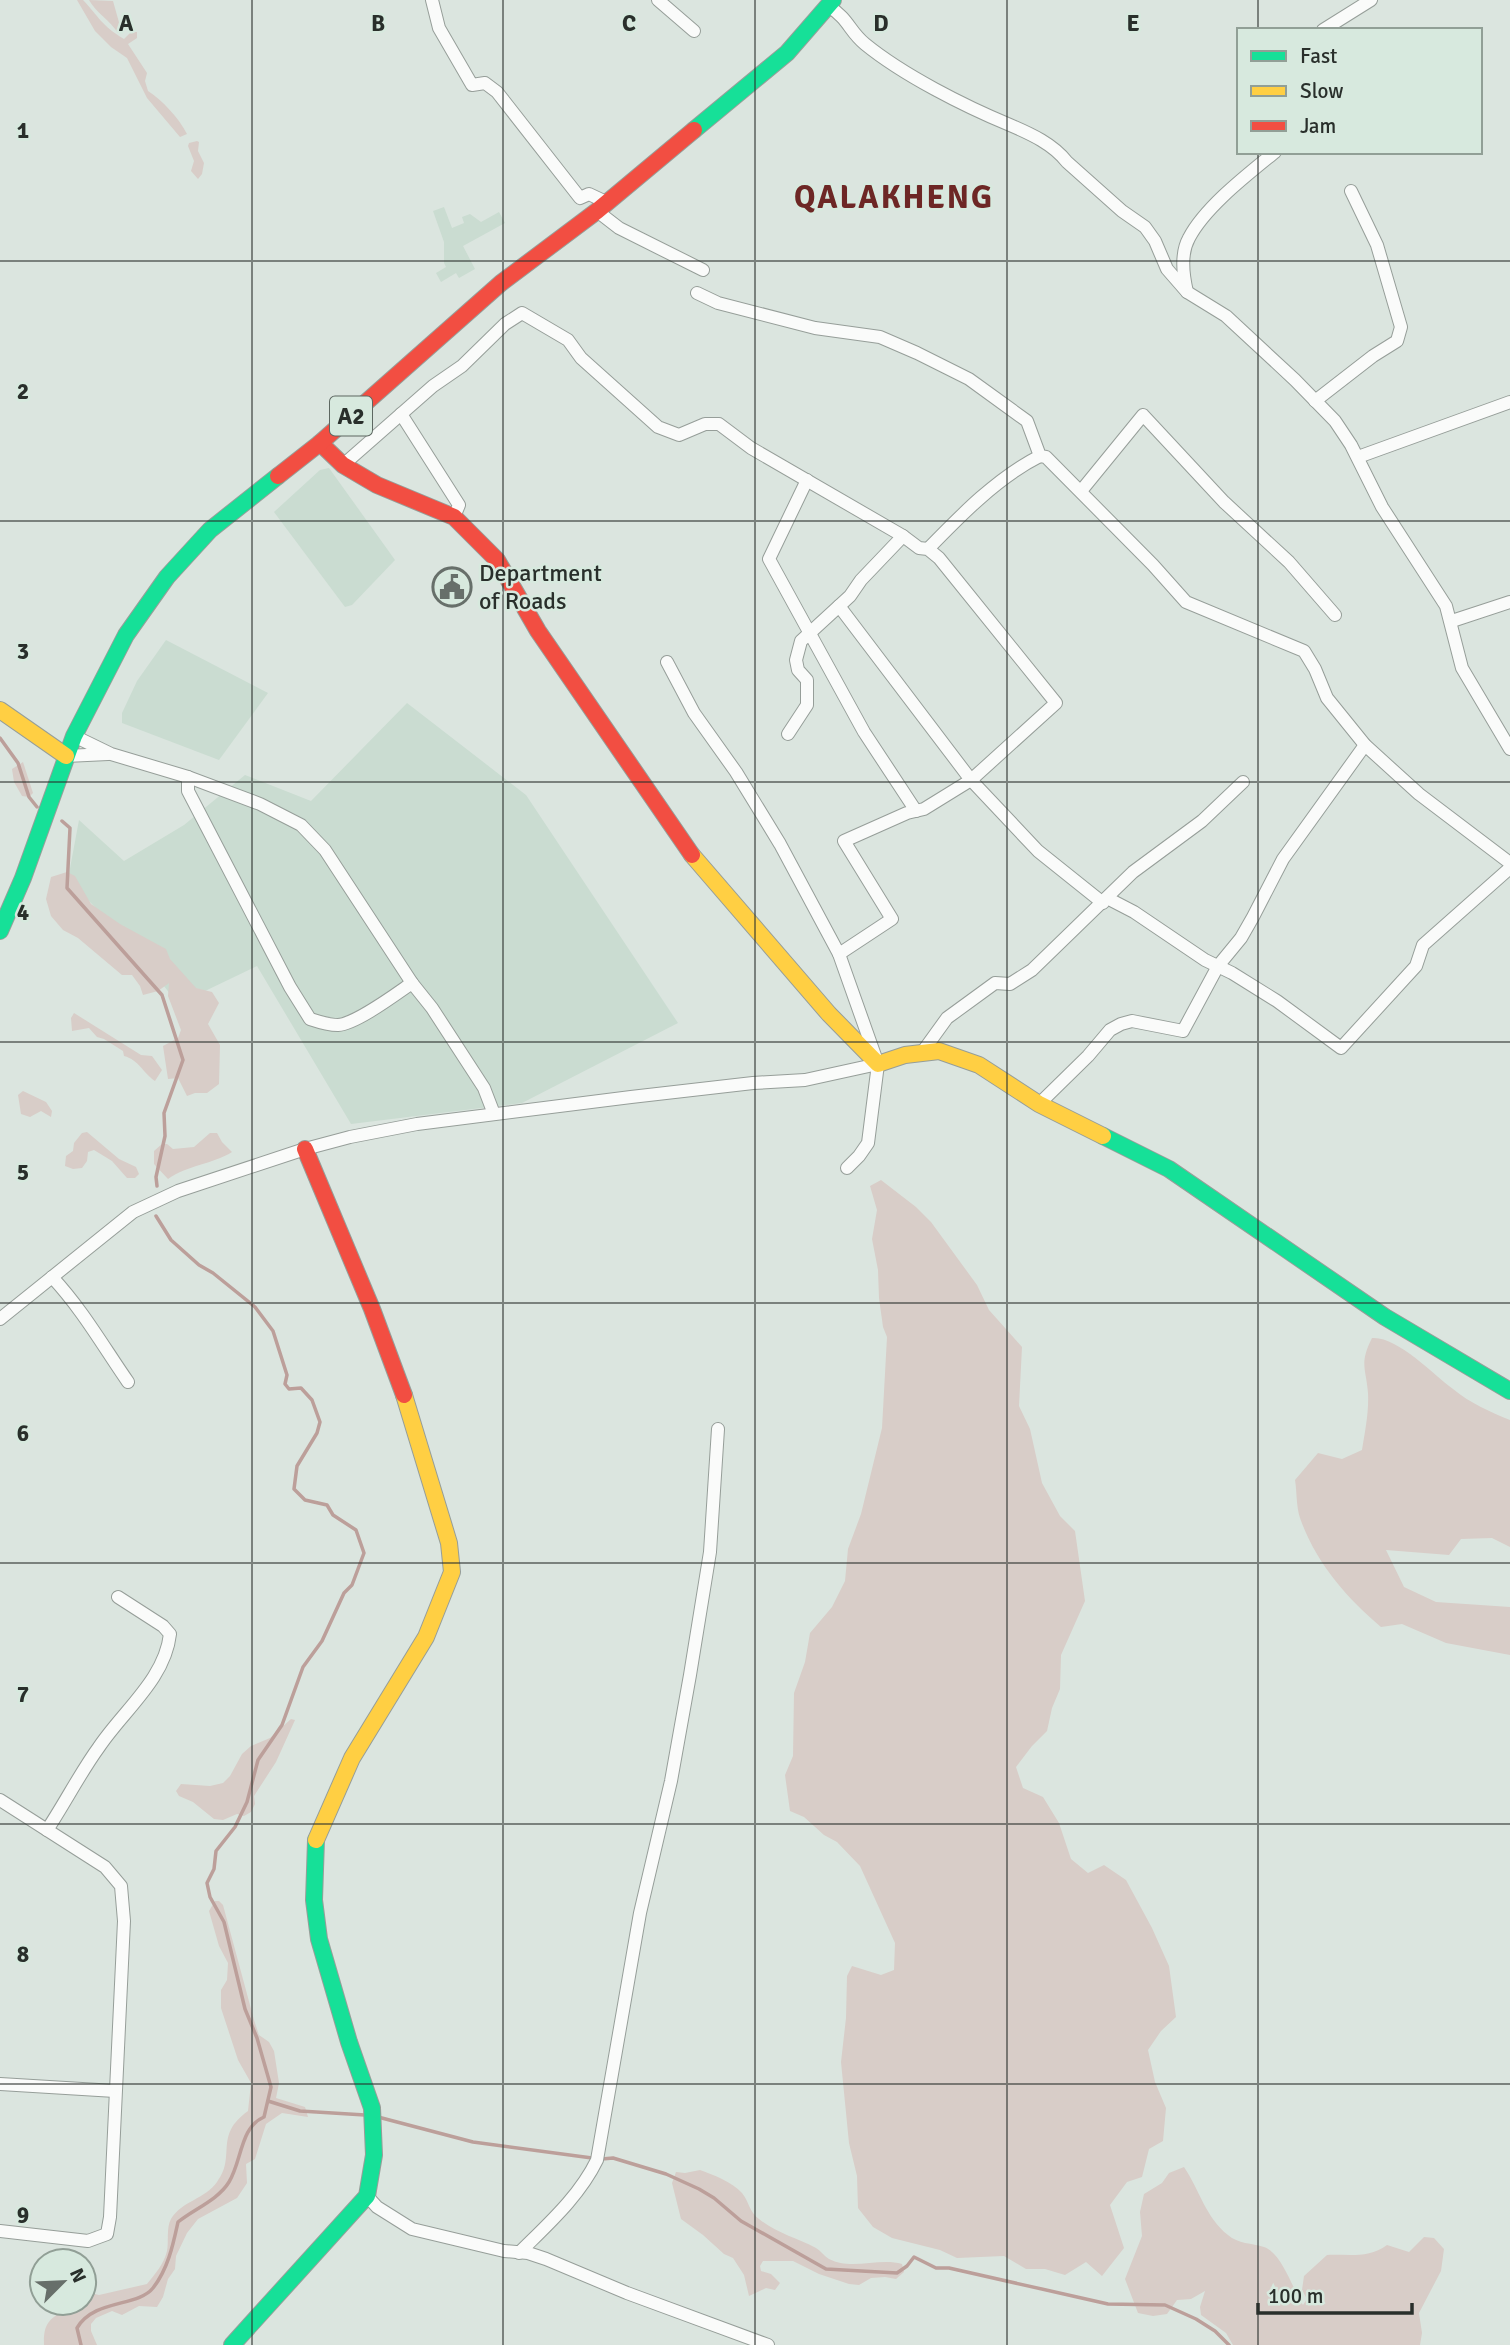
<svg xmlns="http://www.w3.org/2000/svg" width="1510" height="2345" viewBox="0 0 1510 2345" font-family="Signika,sans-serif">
  <rect width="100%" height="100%" fill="#dbe5df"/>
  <g fill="#cadcd1">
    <polygon points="444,207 452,228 464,223 462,217 470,214 481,222 499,212 505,223 463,246 475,269 459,278 456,273 441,282 436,273 446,267 444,263 444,242 433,211"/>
    <polygon points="329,468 395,560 352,605 345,607 274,512 320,470"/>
    <polygon points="166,640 268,693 219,760 122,723 122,713 137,681"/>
    <polygon points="407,703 526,795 678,1023 522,1103 351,1124 257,966 178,1004 135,949 68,879 79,820 124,861 184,825 245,775 311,801"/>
  </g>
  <g fill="#d8cdc8">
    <path d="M77,0H83C99,17 101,25 124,39L131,32H137V38L128,44L147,73L145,81L148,91C162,100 179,118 187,134L180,137L147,98L127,58L111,47L95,31Z"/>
    <path d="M89,0L113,1L122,33H118C110,20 96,13 89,0Z"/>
    <polygon points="197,141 199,142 198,151 204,163 202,174 198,179 191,171 194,161 188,146 189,143"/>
    <polygon points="23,762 33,793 29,797 22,796 14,782 12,769"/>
    <polygon points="67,872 75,876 91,904 120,924 166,949 170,959 196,988 212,992 219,1003 208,1024 220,1045 219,1084 207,1093 195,1093 187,1096 178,1078 168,1079 163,1046 178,1038 181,1030 168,996 169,983 158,991 143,995 140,986 132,975 122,975 78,938 63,930 51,916 46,899 51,877"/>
    <path d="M74,1013L141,1055L152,1056L162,1070L155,1081C143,1073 139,1060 124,1056L123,1051L104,1039L97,1037L89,1028L72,1031L71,1018Z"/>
    <polygon points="23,1091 46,1102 52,1111 51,1117 41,1111 30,1117 21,1114 18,1095"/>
    <polygon points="87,1132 119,1159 136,1167 139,1174 135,1178 127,1178 112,1161 94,1150 88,1152 87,1161 82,1168 73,1169 65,1166 66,1156 73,1151 74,1143 82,1133"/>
    <path d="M210,1133H217L222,1142L232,1152C213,1164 188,1165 168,1179L154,1164V1151L162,1144H167L173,1149L194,1147Z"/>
    <polygon points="881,1180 916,1207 931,1222 977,1285 989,1310 1022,1347 1019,1406 1030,1429 1042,1483 1060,1516 1075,1531 1085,1601 1061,1655 1060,1689 1052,1708 1047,1731 1032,1746 1016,1767 1023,1788 1043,1797 1059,1823 1071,1859 1088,1873 1104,1865 1126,1880 1152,1928 1169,1966 1176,2017 1161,2031 1148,2050 1155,2082 1166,2108 1163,2141 1149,2149 1142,2177 1127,2182 1110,2205 1124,2248 1102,2276 1086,2262 1065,2275 1045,2269 1026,2269 1004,2256 957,2258 940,2250 892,2238 873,2227 858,2208 857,2176 849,2143 841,2062 846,2018 847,1976 852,1966 881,1975 894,1970 895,1943 860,1866 837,1842 824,1835 804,1817 790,1811 785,1775 793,1756 794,1693 805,1662 810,1633 832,1607 845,1581 848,1549 861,1514 882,1428 887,1337 883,1327 879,1298 878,1270 872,1239 877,1210 870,1186"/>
    <path d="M1372,1338C1397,1336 1433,1374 1453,1389C1470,1403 1490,1412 1510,1420V1547L1492,1538L1461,1539L1449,1555L1386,1550L1404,1587L1436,1602L1510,1607V1655L1446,1643L1402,1624L1381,1627C1346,1597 1316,1563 1300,1518C1296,1506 1297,1492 1295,1480L1318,1453L1342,1459L1362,1450C1365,1432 1369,1412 1368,1393C1366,1368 1359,1364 1372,1338Z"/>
    <polygon points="291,1719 295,1720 276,1762 254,1796 255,1804 251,1812 244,1816 237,1814 223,1820 214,1819 193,1802 179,1796 176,1791 181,1784 210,1786 223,1783 230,1776 242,1754 251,1746 270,1738"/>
    <path d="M215,1901H219L223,1905L254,2020L259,2035L269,2042L274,2051L279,2083L276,2098L305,2107L308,2117L282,2113L266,2124L255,2159L246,2164L247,2183L237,2198L198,2219L187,2233L176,2256L175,2269L168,2279L163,2297L157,2307L139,2306L122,2315L112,2311L96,2318L91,2324V2331L97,2345H44C43,2323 50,2318 67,2309C74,2305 76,2303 84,2303V2295L87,2292L99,2295L147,2284C155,2274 164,2264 167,2251C169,2242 166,2228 171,2219C182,2201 205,2199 217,2182C237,2156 213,2136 248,2111L251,2083L238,2060L221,2008V1990L227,1980L228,1963L219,1946L209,1911Z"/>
    <path d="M1184,2167C1199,2189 1206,2218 1228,2235C1238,2244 1252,2243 1264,2247C1282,2253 1293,2290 1303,2305L1307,2299L1302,2290L1304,2276L1327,2255C1349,2254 1368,2259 1387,2245L1409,2252L1424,2237L1434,2238L1444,2249L1441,2271L1419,2313L1422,2333L1420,2345H1233L1226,2333L1201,2315L1200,2307L1205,2291L1191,2299L1177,2300L1167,2314L1153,2316L1138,2313L1125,2279L1142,2236L1140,2212L1144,2194L1162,2183L1169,2173Z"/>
    <path d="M700,2170C714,2175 732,2182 742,2193C749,2201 749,2212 759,2219C776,2233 797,2238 816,2248C821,2251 824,2256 829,2259C852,2271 879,2257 902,2264L904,2272L896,2279L885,2277L871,2278L859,2285L849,2284L819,2274L793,2261H763L760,2266L761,2271L771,2274L780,2283L775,2290L766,2288L749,2296L744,2275L733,2258L724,2254L703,2235L681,2219L672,2183L676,2172L685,2173Z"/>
  </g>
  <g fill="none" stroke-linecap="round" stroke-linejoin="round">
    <g stroke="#bc9f9a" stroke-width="3.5">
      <polyline points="0,738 18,763 29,797 37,807"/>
      <polyline points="62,821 70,828 67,888 162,995 183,1060 164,1113 165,1136 156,1177 157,1186"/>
      <polyline points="268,2101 300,2111 365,2115"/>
      <polyline points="378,2117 473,2142 592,2158"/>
      <polyline points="602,2159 613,2158 666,2174 699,2189 714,2198 741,2221 826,2269 897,2273 907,2266 914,2257 936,2268 949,2268 1108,2304 1165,2305 1196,2319 1215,2331 1229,2345"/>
      <path d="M81,2345L77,2328C94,2299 138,2307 153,2288C168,2269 173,2245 178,2222C194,2209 218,2200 229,2182C242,2161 240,2127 264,2117L271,2087L257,2038L245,2009L224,1922L210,1897L207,1883L214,1869L216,1851L235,1827L247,1802L258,1760L282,1725L303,1667L322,1641L344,1593L352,1585L364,1553L356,1530L333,1515L327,1505L305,1500L294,1489L297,1466L317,1433L320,1422L312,1400L301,1388L289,1389L285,1384L287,1375L273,1331L255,1307L213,1273L199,1265L171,1240L156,1216"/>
    </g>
    <g stroke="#969e99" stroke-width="14">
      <g id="street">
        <polyline points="432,0 439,28 472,85 485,83 497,92 580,198 589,194 606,202"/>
        <polyline points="658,0 694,31"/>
        <path d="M828,6C849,19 849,31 865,44C903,75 964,106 1010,125C1031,134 1053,144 1067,162L1122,211L1145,227L1155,241L1167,269L1187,292L1226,316L1295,380L1335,421L1351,445L1382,507L1446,606L1462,668L1510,749"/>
        <polyline points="1323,30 1371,0"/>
        <polyline points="597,211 619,228 703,270"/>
        <path d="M1187,292C1183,275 1180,254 1189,238C1205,207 1248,174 1275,152"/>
        <polyline points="697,293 718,303 815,328 880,337 917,353 969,379 1027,421 1040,456 1046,457 1153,565 1186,602 1304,651 1315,669 1327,698 1365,745 1419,794 1510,863"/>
        <polyline points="1315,401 1373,356 1397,341 1401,327 1377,245 1351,191"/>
        <polyline points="401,414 459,505 454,517"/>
        <polyline points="1358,457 1510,402"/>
        <polyline points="343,465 433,386 462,366 505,324 522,313 568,340 581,358 658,427 679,435 705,424 719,424 751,448 903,536 919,548 928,549 939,558 1056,703 971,780 924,809 907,813 844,841 892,919 839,954"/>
        <polyline points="807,480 769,559 864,732 916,811"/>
        <polyline points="1081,491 1143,415 1224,502 1289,562 1335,615"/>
        <path d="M928,549C961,515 998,477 1040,456"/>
        <polyline points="839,606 971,780 1038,851 1103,903"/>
        <polyline points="1452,621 1510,602"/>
        <polyline points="667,662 694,713 736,772 780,844 839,954 878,1064 868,1143 859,1156 847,1168"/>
        <polyline points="788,734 807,705 807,680 798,670 796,660 801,641 850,596 861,580 903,536"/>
        <polyline points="74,736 111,754 188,777 260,804 301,825 325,850 412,983 432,1008 484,1088 494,1114"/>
        <polyline points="66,756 108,754"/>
        <path d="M188,777V791L290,987L310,1019C319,1022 328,1025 338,1025C356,1024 396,994 412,983"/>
        <polyline points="1107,898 1134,912 1205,960 1232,973 1277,1001 1341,1048 1416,966 1423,945 1510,868"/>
        <polyline points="921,1054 947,1018 995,983 1010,984 1032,970 1133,872 1202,821 1243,782"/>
        <polyline points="1039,1104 1088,1056 1110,1030 1121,1024 1132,1021 1183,1031 1218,966 1241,938 1253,917 1283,859 1365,745"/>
        <path d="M52,1277C82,1309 103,1346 128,1382"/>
        <polyline points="0,1319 133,1212 178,1191 305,1149 350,1137 417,1124 631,1097 753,1083 805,1080 878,1064"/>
        <polyline points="0,1800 105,1867 121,1886 124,1921 110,2217 107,2234 88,2241 0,2231"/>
        <path d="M47,1830C65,1803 80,1773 99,1747C123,1711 165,1679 170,1634L163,1626L118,1597"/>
        <polyline points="0,2084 115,2091"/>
        <polyline points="367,2196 377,2207 412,2229 504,2251 528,2253 546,2259 627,2293 768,2345"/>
        <path d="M519,2253C547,2225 579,2197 597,2160L640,1913L671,1781L690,1675L710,1552L718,1429"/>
      </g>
    </g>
    <g stroke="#969e99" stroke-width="18">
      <g id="fast">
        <polyline points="694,130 787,53 833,0"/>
        <polyline points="0,931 23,878 74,736 126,635 167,577 210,530 278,476"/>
        <polyline points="1103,1136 1169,1169 1385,1317 1510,1391"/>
        <polyline points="232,2345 367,2196 374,2155 372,2108 349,2042 319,1939 314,1900 316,1840"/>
      </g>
    </g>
    <g stroke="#969e99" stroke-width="18">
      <g id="slow">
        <polyline points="0,710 66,756"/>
        <polyline points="692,855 829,1014 878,1064 905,1055 939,1051 979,1065 1039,1104 1103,1136"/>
        <polyline points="316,1840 352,1758 426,1637 452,1572 449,1543 404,1395"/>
      </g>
    </g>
    <g stroke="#969e99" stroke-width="18">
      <g id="jam">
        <polyline points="320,443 343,465 377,485 454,517 497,560 538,631 692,855"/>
        <polyline points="278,476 320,443 501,283 597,211 694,130"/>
        <polyline points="305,1149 372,1309 404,1395"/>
      </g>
    </g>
    <use href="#street" stroke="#fafbfa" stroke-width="12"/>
    <use href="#fast" stroke="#16e098" stroke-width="16"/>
    <use href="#slow" stroke="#ffcf43" stroke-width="16"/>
    <use href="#jam" stroke="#f24e42" stroke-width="16"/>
  </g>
  <path fill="none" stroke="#292f2b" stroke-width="2" stroke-opacity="0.55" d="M252,0V2345M503,0V2345M755,0V2345M1007,0V2345M1258,0V30M1258,152V2345M0,261H1510M0,521H1510M0,782H1510M0,1042H1510M0,1303H1510M0,1563H1510M0,1824H1510M0,2084H1510"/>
  <defs>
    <g id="civic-ring" transform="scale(2.0125)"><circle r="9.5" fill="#d7e9de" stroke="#676f6a" stroke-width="1.5"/><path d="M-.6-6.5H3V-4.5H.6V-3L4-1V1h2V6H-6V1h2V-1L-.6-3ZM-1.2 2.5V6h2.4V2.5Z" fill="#676f6a"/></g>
  </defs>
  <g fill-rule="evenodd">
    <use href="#civic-ring" x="452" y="587"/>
  </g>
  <g text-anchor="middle" stroke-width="5" stroke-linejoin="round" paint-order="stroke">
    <rect fill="#d7e9de" stroke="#5d6761" stroke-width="2" x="330" y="396.5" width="42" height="39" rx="5"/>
    <g font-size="23" font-weight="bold" fill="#292f2b">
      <text x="351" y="424">A2</text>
    </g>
    <g font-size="24" fill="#292f2b" stroke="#d7e9de" text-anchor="start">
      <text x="479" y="581">Department<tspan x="479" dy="28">of Roads</tspan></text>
    </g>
    <g font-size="32" font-weight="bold" letter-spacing="2" fill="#6d2725" stroke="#d7e9de">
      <text x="894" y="208">QALAKHENG</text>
    </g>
  </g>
  <g font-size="23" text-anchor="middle" font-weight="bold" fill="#292f2b" stroke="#d7e9de" stroke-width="5" stroke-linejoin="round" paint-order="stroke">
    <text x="126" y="31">A</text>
    <text x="378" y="31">B</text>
    <text x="629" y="31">C</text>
    <text x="881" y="31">D</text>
    <text x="1133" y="31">E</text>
    <text x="23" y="138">1</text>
    <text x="23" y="399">2</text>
    <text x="23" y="659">3</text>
    <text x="23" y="920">4</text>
    <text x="23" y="1180">5</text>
    <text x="23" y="1441">6</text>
    <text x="23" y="1702">7</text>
    <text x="23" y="1962">8</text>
    <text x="23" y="2223">9</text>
  </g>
  <rect x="1237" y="28" width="245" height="126" fill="#d7e9de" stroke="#919f96" stroke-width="2"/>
  <rect x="1251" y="51" width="35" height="10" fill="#16e098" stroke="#919f96" stroke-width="2"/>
  <text x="1300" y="63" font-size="21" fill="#292f2b">Fast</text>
  <rect x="1251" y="86" width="35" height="10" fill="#ffcf43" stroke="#919f96" stroke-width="2"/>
  <text x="1300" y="98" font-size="21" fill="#292f2b">Slow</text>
  <rect x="1251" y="121" width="35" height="10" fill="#f24e42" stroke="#919f96" stroke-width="2"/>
  <text x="1300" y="133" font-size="21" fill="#292f2b">Jam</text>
  <g transform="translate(63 2282) rotate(66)"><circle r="33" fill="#d7e9de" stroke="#919f96" stroke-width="2"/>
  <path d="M0-5L12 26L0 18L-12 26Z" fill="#676f6a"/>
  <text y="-10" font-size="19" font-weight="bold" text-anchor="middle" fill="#292f2b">N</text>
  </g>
  <path d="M1258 2303v10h154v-10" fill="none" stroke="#292f2b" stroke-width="3.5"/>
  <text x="1268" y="2303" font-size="21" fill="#292f2b" stroke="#d7e9de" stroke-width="5" paint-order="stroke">100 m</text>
</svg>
